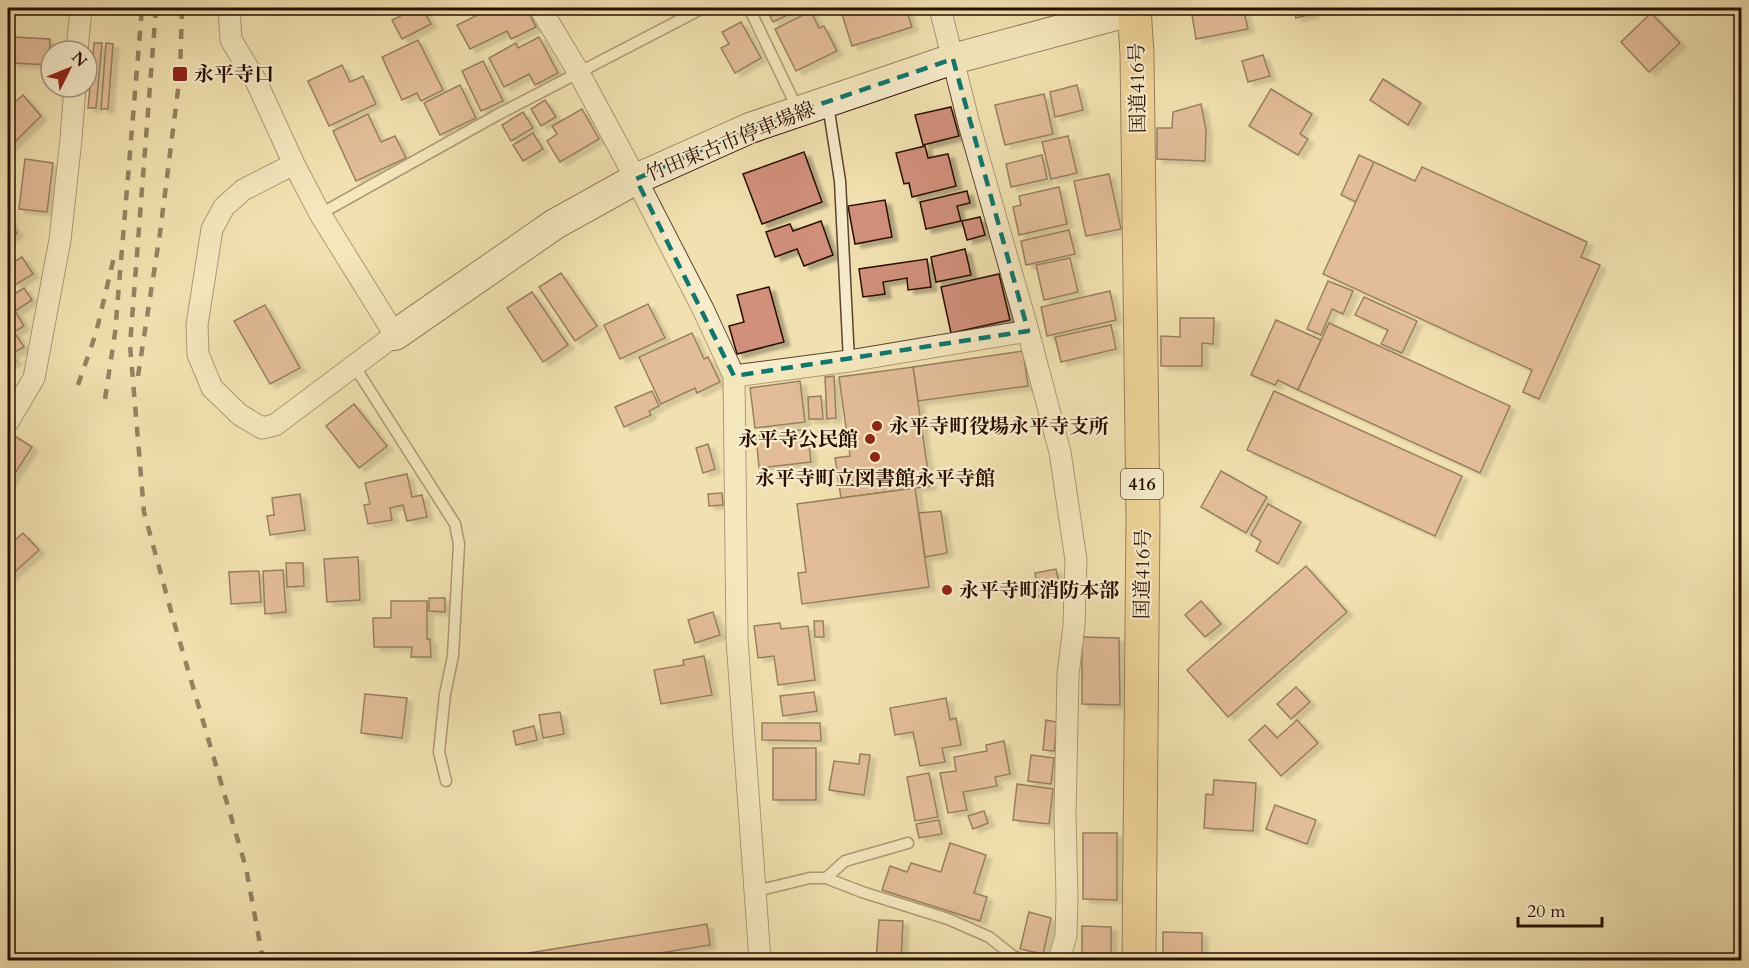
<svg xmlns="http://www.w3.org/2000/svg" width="1749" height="968" viewBox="0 0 1749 968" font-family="Cardo,'Noto Serif JP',serif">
  <defs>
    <filter id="shadow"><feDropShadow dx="6" dy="4" stdDeviation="1.5" flood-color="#0004"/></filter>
  </defs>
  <rect width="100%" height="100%" fill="#f2e1b0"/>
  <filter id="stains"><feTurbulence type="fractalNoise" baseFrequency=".00333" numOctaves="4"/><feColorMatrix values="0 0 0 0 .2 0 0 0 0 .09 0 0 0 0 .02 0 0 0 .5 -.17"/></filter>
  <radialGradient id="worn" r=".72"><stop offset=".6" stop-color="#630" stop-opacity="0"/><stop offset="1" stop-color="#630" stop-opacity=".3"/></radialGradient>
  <g fill="#d1907b" stroke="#290e01" stroke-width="1.5" filter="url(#shadow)">
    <polygon points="417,8 422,8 431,24 402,39 392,20"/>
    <polygon points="492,8 526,8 536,27 511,39 507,31 470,49 457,25"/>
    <polygon points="766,8 802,8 773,22"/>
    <polygon points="840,8 906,8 912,27 852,46"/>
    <polygon points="1231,8 1243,8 1248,29 1196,39 1192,15"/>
    <polygon points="1293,8 1310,8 1312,14 1296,18"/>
    <polygon points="811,11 819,28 824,26 837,51 796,71 775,29"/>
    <polygon points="1651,13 1680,43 1649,72 1621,42"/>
    <polygon points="741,22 761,58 735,73 721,48 729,44 722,32"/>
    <polygon points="13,37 50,39 50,65 12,63"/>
    <polygon points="539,37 558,73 535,85 529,74 504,87 489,58 516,43 518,48"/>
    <polygon points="418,40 443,90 421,101 417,93 402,100 382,57"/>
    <polygon points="94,43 102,43 96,108 88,108"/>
    <polygon points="106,43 113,44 108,109 101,109"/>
    <polygon points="1263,55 1270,76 1248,82 1242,61"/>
    <polygon points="483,61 503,101 481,111 462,71"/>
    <polygon points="342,65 350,82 363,76 376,104 329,126 308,81"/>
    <polygon points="1383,79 1421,103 1408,125 1370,100"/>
    <polygon points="460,85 476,118 440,135 424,103"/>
    <polygon points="1077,85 1083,110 1055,117 1050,92"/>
    <polygon points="1271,89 1312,114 1300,134 1308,139 1298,155 1249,126"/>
    <polygon points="1044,94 1053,134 1005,145 995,105"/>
    <polygon points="23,95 41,116 8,149 8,108"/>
    <polygon points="545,100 556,117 541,126 531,109"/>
    <polygon points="1201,104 1206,130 1205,161 1157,159 1157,128 1172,128 1173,112"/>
    <polygon points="951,107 959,136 923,145 915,115"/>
    <polygon points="582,109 599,139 560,162 547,141 557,134 552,126"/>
    <polygon points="523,112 533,128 511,141 502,125"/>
    <polygon points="368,114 381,142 395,136 406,158 356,181 333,131"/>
    <polygon points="533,133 543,149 523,161 513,145"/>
    <polygon points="1068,136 1077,173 1051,179 1042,142"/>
    <polygon points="925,146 928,158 948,154 956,186 912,197 909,183 904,184 896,153"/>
    <polygon points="804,152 822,202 762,224 743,174"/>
    <polygon points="1042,155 1047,179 1011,187 1006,164"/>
    <polygon points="1359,155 1374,162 1356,202 1341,195"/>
    <polygon points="25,159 53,163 47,212 19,209"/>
    <polygon points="1374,162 1415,181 1422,167 1587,242 1581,257 1600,265 1539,399 1523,392 1532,370 1323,274"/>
    <polygon points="1109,174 1121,229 1086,236 1074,181"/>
    <polygon points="1059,187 1067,224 1019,235 1013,207 1021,205 1019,196"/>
    <polygon points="967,191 970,203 957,206 961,221 926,229 920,202"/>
    <polygon points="885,200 892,237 855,244 848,206"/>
    <polygon points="980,217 985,235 967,240 962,221"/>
    <polygon points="8,218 17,233 8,239"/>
    <polygon points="821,221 833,255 804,266 797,249 775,257 766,232 790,224 793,231"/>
    <polygon points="1069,230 1075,254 1026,265 1021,241"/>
    <polygon points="965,249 971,275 936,282 931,257"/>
    <polygon points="22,257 33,274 15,285 8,271 8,265"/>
    <polygon points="1070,258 1078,292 1044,300 1036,265"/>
    <polygon points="927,259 931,287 908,290 907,278 883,282 885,294 863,297 859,269"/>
    <polygon points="561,273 597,326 575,341 539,287"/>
    <polygon points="999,274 1010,320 951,333 941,287"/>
    <polygon points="1328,281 1353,291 1343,314 1332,309 1321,335 1307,329"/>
    <polygon points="769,287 784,342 737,354 729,326 744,322 737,295"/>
    <polygon points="24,288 32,300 15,311 24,326 14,332 24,347 11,354 16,361 8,365 8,298"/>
    <polygon points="1110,291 1116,320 1047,336 1041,307"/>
    <polygon points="532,292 568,345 543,362 507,308"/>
    <polygon points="1364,297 1417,321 1402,353 1381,344 1388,330 1355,315"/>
    <polygon points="648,304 665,338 620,359 604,325"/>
    <polygon points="265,305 300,368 270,384 234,321"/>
    <polygon points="1180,318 1214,318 1213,344 1202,343 1202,366 1161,366 1161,336 1180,337"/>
    <polygon points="1276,320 1321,340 1298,390 1278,380 1275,385 1251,375"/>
    <polygon points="1329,323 1510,406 1480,473 1298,390"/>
    <polygon points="1111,325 1116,349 1061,362 1055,337"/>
    <polygon points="692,333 704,359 708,357 720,382 697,393 695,388 661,404 639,357"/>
    <polygon points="1023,351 1028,386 918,401 913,367"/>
    <polygon points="913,367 930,486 841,498 835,458 850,456 839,377"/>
    <polygon points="834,376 836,418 827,419 825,377"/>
    <polygon points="800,381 805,422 755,428 750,388"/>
    <polygon points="652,391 659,406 649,411 651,415 624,427 615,407"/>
    <polygon points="1274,391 1462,476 1435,536 1247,450"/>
    <polygon points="821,396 823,419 809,419 808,397"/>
    <polygon points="354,404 387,446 359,468 326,426"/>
    <polygon points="807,429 811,462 759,468 756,436"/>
    <polygon points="10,433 32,447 8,484 8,437"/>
    <polygon points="708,444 715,469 703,473 696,448"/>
    <polygon points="1221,471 1267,497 1246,533 1201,507"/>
    <polygon points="407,474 412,497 422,495 427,517 407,521 403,505 390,508 392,520 368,524 364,505 370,504 365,483"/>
    <polygon points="915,488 929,587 802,604 798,573 806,572 797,504"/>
    <polygon points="722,493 723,505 709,506 708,494"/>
    <polygon points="300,494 305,530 270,535 267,516 274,515 272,498"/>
    <polygon points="1268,504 1301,522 1278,564 1256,551 1261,541 1251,535"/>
    <polygon points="941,511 947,553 925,557 919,513"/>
    <polygon points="23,533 39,550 8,578 8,546"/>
    <polygon points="358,557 360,600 327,602 324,559"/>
    <polygon points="286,563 303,563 304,586 287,587"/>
    <polygon points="1306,566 1347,612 1228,717 1187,670"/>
    <polygon points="1056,569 1061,593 1039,597 1035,573"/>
    <polygon points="283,570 286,612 265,614 263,571"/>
    <polygon points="259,571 261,602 231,604 229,572"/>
    <polygon points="429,598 445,598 445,612 429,611"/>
    <polygon points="391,601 427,601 427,639 430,639 431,657 411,657 412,647 374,647 373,618 391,618"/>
    <polygon points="1201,601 1221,624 1205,637 1185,615"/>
    <polygon points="713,612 720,635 695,643 688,620"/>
    <polygon points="814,621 823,621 824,637 815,637"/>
    <polygon points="780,623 781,629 808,626 815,680 778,685 774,656 758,658 754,626"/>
    <polygon points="1082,637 1119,638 1120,705 1082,704"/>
    <polygon points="704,656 712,695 661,704 654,670 684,665 683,660"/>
    <polygon points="1296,687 1310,702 1291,719 1277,704"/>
    <polygon points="814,692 817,711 783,716 780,696"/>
    <polygon points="365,694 407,698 402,738 361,733"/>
    <polygon points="946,698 950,720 956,718 961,745 942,748 945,762 920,766 913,732 895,735 890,708"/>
    <polygon points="560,712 564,734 543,738 539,715"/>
    <polygon points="1046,720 1057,722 1054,751 1043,750"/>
    <polygon points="1297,720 1318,743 1281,776 1249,740 1265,725 1277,738"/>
    <polygon points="762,723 820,723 821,741 762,740"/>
    <polygon points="534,726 537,740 516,745 513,731"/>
    <polygon points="1004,741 1010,774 995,777 997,786 963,792 967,810 948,813 940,773 956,771 954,757 987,751 986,745"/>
    <rect x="773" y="748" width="43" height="52"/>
    <polygon points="860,754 870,755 864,795 829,790 834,761 859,764"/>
    <polygon points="1031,755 1054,758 1051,784 1028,781"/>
    <polygon points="929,773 938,817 915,821 907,777"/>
    <polygon points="1214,780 1256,783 1253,831 1204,828 1206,794 1213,795"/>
    <polygon points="1017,784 1053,789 1049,824 1013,820"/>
    <polygon points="1275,805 1316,820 1307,844 1266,829"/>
    <polygon points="984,811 988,823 973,829 968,816"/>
    <polygon points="939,820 942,834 919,838 916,824"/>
    <polygon points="1083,833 1117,833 1117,900 1083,899"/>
    <polygon points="950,843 986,855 974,893 987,897 980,921 882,890 890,866 907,872 911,863 941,872"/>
    <polygon points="1029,912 1051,918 1043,954 1020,949"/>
    <polygon points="879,920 903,921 901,960 876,960"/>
    <polygon points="707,924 710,945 616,960 504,960 504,957"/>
    <polygon points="1082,926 1111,927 1111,960 1082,960"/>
    <polygon points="1163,932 1202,933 1202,960 1163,960"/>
  </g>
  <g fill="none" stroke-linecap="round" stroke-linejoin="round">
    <g stroke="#5b432d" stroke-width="13">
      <g id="lane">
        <polyline points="749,8 798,110"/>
        <polyline points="828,105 840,181 849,361"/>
        <polyline points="320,214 499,114 703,8"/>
        <polyline points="355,367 455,524 459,544 453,656 445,694 439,752 446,781"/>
        <polyline points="826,878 845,861 908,843"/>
        <polyline points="756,891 810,878 826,878 862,892 948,919 989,937 1013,956 1025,960"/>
      </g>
    </g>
    <g stroke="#5b432d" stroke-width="23">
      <g id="street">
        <polyline points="229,8 231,40 256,81 294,164 320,214 395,335 275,425 262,428 240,415 212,388 198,354 197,325 212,229 224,207 243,190 294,164"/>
        <polyline points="540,8 579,73 636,179 703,309 734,376 737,640 760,960"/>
        <polyline points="940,8 969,124 1028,331 1060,452 1076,560 1074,625 1068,675 1065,816 1067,898 1066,936 1059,960"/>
        <polyline points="77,51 81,8"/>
        <polyline points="734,376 849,361 1028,331"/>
        <polyline points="8,422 34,378 60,240 71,139 75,87"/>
      </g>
    </g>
    <g stroke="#290e01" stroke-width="32">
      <polyline id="secondary" points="395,335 555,224 636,179 750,128 953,59 1134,10"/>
    </g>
    <g stroke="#290e01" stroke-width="35">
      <polyline id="highway" points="1134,8 1137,54 1143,516 1139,960"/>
    </g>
    <use href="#lane" stroke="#f7eccc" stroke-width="10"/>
    <use href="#street" stroke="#f7eccc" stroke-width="21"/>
    <use href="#secondary" stroke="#f7eccc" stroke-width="30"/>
    <use href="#highway" stroke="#e9c078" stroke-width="33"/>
    <g stroke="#290e01" stroke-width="4.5" stroke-dasharray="10 10" stroke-linecap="butt">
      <polyline points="156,8 130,345 144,512 174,622 246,868 263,960"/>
      <polyline points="138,376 160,233 180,74 182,8"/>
      <polyline points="78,385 96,333 114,257"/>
      <polyline points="105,399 115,333 142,8"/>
    </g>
  </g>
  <path d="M0 0H1749V968H0ZM953,59L1028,331L734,376L636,179L750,128Z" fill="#f2e1b0" fill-opacity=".55" fill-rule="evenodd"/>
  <path fill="none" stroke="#0f766e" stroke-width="4.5" stroke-dasharray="12 8" stroke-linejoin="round" d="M953,59L1028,331L734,376L636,179L750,128Z"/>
  <g fill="#8f2418" stroke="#f7eccc" stroke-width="2">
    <rect x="172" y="66" width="16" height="16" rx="3"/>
    <circle cx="877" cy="426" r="6"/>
    <circle cx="870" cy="439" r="6"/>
    <circle cx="875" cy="457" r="6"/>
    <circle cx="947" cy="590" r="6"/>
  </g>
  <g text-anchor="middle" stroke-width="4.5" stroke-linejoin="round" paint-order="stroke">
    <rect fill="#f7eccc" stroke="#67513e" stroke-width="1.5" x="1121" y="469" width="42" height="30" rx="4.5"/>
    <g font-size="18" font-weight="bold" fill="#290e01">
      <text x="1142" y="490">416</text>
    </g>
    <g font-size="20" font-weight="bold" fill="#290e01" stroke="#f7eccc" text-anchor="start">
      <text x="194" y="81">永平寺口</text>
      <text x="889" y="433">永平寺町役場永平寺支所</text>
      <text x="858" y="446" text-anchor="end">永平寺公民館</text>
      <text x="875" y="485" text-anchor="middle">永平寺町立図書館永平寺館</text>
      <text x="959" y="597">永平寺町消防本部</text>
    </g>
    <g font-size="20" fill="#290e01" stroke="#f7eccc">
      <text transform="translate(1137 88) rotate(-91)" y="7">国道416号</text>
      <text transform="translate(730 141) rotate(-22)" y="7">竹田東古市停車場線</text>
      <text transform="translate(1142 574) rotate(-89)" y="7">国道416号</text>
    </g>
  </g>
  <rect width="1749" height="968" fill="none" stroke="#f2e1b0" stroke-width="30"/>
  <rect x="9" y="9" width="1731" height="950" fill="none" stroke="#290e01" stroke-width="3"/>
  <rect x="15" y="15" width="1719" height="938" fill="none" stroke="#290e01" stroke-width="1.5"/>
  <g transform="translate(69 69) rotate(47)"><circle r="28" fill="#f7eccc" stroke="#a5937b" stroke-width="1.5"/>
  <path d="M0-4.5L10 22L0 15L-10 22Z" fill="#8f2418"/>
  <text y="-9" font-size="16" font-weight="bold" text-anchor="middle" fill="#290e01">N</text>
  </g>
  <path d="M1518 917v9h84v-9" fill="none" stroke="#290e01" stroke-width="3"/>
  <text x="1527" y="917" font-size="18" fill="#290e01" stroke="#f7eccc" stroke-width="4.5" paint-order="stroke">20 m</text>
  <rect width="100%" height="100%" filter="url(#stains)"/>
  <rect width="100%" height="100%" fill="url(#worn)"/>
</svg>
